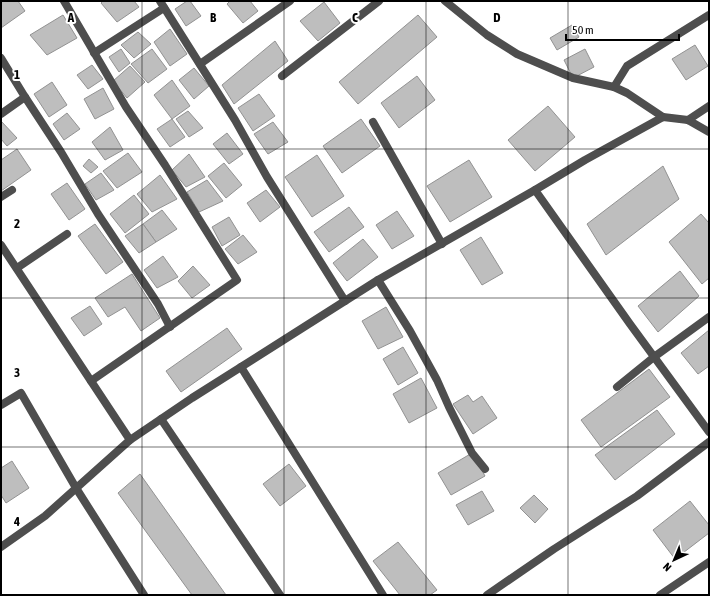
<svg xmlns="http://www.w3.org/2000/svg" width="710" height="596" viewBox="0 0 710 596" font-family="'Asap Condensed',sans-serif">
  <rect width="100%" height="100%" fill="#fff"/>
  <g fill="#bebebe" stroke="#929292">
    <polygon points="1,1 18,1 25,11 1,28"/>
    <polygon points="103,1 134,1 139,7 117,22 101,3"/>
    <polygon points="187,1 190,1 201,16 186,26 175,9"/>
    <polygon points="230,1 250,1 258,11 243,23 227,4"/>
    <polygon points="324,2 340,23 318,41 300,21"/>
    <polygon points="63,15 77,38 47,55 30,35"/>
    <polygon points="418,15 437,37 358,104 339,82"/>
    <polygon points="572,25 579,37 557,50 550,38"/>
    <polygon points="170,29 187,54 170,66 154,42"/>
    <polygon points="138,32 151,44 134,58 121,45"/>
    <polygon points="275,41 288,61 234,104 222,85"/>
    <polygon points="695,45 708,66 686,80 672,59"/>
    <polygon points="121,49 130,63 119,72 109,57"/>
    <polygon points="152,49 167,69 148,83 131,64"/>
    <polygon points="585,49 594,67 573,78 564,60"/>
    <polygon points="92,65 103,79 88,89 77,75"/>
    <polygon points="130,66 145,82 127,98 113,81"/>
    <polygon points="194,68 209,86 194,99 179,80"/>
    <polygon points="417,76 435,100 399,128 381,103"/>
    <polygon points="172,80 190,106 172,119 154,95"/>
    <polygon points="52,82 67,105 49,117 34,94"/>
    <polygon points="103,88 114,109 95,119 84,99"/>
    <polygon points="259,94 275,116 253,131 238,108"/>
    <polygon points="548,106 575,137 535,171 508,140"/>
    <polygon points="188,111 203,128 189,137 176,119"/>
    <polygon points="67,113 80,129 64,140 53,124"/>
    <polygon points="172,119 185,137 170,147 157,129"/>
    <polygon points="361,119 380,146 342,173 323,146"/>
    <polygon points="1,121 17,138 7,146 1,139"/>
    <polygon points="273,122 288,142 268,154 254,134"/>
    <polygon points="110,127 123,150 105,160 92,142"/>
    <polygon points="227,133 243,154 229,164 213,144"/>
    <polygon points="17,149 31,170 1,191 1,160"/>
    <polygon points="128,153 142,172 117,188 103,171"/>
    <polygon points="189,154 205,177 186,187 172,170"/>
    <polygon points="317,155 344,196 312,217 285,177"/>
    <polygon points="89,159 98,167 91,173 83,166"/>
    <polygon points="469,160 492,197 450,222 427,186"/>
    <polygon points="224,163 242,185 226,198 208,176"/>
    <polygon points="663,166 679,199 606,255 587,224"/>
    <polygon points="101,173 114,190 96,200 85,184"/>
    <polygon points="160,175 177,199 152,212 137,194"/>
    <polygon points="207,180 223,201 199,212 187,192"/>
    <polygon points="67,183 85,209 69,220 51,194"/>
    <polygon points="266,190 280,207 260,222 247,203"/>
    <polygon points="134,195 149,214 125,233 110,214"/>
    <polygon points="349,207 364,227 329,252 314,232"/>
    <polygon points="162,210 177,229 156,242 143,224"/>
    <polygon points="397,211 414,236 392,249 376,225"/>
    <polygon points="701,214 709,223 709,278 702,284 669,242"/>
    <polygon points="229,217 240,235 222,246 212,227"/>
    <polygon points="95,224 123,262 106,274 78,236"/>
    <polygon points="143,224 156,242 139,253 125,236"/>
    <polygon points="243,235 257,252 238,264 225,249"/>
    <polygon points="481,237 503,273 482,285 460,250"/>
    <polygon points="363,239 378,257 347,281 333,263"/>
    <polygon points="163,256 178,277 157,288 144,270"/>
    <polygon points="193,266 210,285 192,298 178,281"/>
    <polygon points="680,271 699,296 658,332 638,306"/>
    <polygon points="132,274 160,318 141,331 125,307 108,317 95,298"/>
    <polygon points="90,306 102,324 84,336 71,318"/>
    <polygon points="386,307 403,337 378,349 362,321"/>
    <polygon points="227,328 242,349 181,392 166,371"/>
    <polygon points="709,330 709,366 698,374 681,353"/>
    <polygon points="403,347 418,373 398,385 383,359"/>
    <polygon points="649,369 670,397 601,447 581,420"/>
    <polygon points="421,378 437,408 409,423 393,394"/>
    <polygon points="468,395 473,402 482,396 497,418 473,434 453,404"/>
    <polygon points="657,410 675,434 615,480 595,455"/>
    <polygon points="472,453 485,476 451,495 438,473"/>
    <polygon points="12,461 29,488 6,503 1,495 1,468"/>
    <polygon points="289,464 306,486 280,506 263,484"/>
    <polygon points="140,474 226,595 192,595 118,493"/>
    <polygon points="482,491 494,511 468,525 456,505"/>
    <polygon points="534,495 548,509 535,523 520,508"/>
    <polygon points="690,501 709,525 709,533 675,559 653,530"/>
    <polygon points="398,542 437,590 430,595 400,595 373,561"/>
  </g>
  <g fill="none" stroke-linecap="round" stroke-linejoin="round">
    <g stroke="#4e4e4e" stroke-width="8">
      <polyline points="64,1 126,107 165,165 237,280 91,381"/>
      <polyline points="160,1 235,120 267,177 345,301"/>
      <polyline points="445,1 487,35 517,54 573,78 614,87"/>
      <polyline points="94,53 164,8"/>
      <polyline points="1,58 25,97 61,152 98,214 158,304 170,327"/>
      <polyline points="200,64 290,1"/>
      <polyline points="282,76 379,1"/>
      <polyline points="1,114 25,97"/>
      <polyline points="663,117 627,93 614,87 627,66 709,15"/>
      <polyline points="688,120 709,106"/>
      <polyline points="373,122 442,244"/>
      <polyline points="709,132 688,120 663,117 585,160 535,190 630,324 709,432"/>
      <polyline points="1,197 12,190"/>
      <polyline points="1,245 130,440"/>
      <polyline points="17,268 67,234"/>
      <polyline points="378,280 410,331 437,380 449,407 472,453 485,469"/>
      <polyline points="241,367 383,595"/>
      <polyline points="617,387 654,357 709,317"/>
      <polyline points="1,405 21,393 76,488 144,595"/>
      <polyline points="161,419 280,595"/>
      <polyline points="1,547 45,516 130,440 192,398 378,280 535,190"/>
      <polyline points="487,595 554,549 637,496 709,442"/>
      <polyline points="660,595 709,562"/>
    </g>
  </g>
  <path fill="none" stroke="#000" stroke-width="1" stroke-opacity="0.55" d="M142,1V595M284,1V595M426,1V595M568,1V595M1,149H709M1,298H709M1,447H709"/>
  <g font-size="13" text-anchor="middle" font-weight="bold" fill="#000" stroke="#fff" stroke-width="4" stroke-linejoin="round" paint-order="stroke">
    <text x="71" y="22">A</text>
    <text x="213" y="22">B</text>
    <text x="355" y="22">C</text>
    <text x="497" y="22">D</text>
    <text x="17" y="79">1</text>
    <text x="17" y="228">2</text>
    <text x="17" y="377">3</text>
    <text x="17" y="526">4</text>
  </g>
  <rect width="710" height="596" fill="none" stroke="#000000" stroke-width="4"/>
  <g transform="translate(674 560) rotate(224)" stroke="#ffffff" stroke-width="3" paint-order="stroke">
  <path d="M0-3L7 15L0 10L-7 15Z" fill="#000000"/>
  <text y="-6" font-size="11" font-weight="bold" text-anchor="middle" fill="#000000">N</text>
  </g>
  <path d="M566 34v6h113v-6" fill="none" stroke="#000000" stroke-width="2"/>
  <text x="572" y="34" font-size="12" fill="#000000" stroke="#ffffff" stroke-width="3" paint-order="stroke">50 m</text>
</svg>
